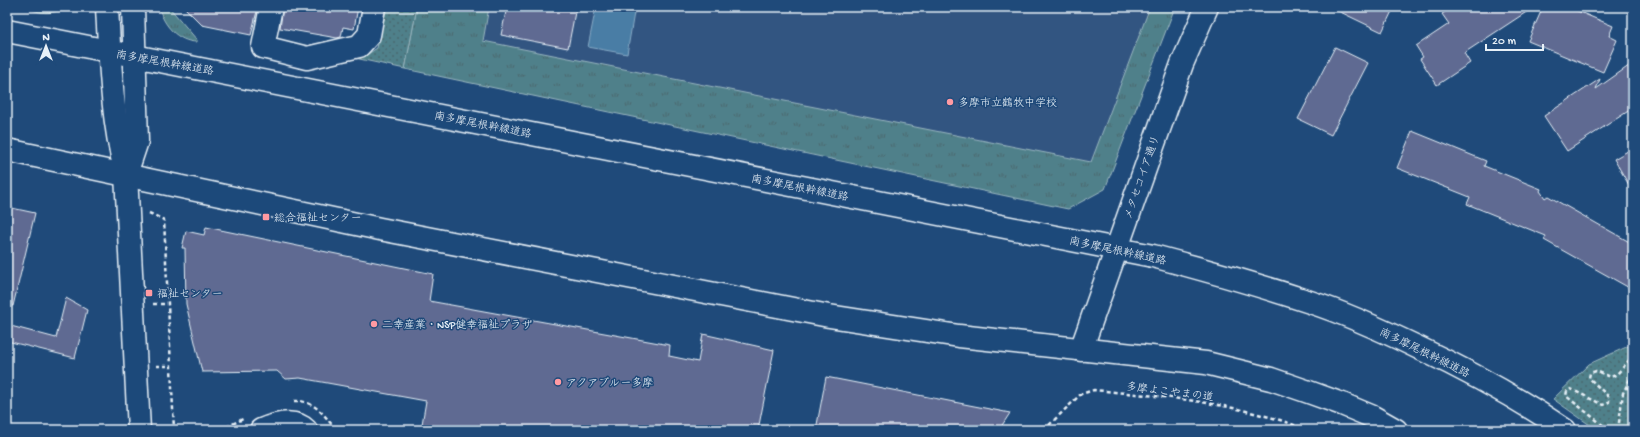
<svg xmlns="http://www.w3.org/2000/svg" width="1640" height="437" viewBox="0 0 1640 437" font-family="'Gochi Hand','Klee One',sans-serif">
  <defs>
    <pattern id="grass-tufts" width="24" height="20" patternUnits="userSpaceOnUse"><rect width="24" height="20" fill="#4f808a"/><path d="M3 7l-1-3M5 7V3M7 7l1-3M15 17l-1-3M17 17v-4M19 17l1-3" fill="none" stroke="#4b676d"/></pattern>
    <pattern id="park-dots" width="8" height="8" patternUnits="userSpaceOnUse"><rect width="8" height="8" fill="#4f808a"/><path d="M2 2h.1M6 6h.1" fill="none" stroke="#4b676d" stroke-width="1.8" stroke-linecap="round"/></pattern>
  </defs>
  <rect width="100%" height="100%" fill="#1f4a7a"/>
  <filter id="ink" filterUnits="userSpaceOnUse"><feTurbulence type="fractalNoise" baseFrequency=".025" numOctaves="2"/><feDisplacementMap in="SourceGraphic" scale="8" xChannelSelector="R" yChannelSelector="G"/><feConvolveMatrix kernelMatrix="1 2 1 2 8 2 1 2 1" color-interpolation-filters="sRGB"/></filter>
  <g filter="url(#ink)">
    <polygon fill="#325481" points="489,7 1150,7 1091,162 483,41"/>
    <g fill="url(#grass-tufts)" stroke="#9cb8c1">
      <path d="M26,7H69C55,14 40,15 26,7Z"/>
      <path d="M159,7H169L197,40V42C178,42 163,25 159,7Z"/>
      <polygon points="417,7 489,7 483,41 1091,162 1150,7 1175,7 1105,189 1068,209 405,69"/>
    </g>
    <g fill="url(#park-dots)" stroke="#9cb8c1">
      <polygon points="387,7 417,7 405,69 355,58 368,54 377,48"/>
      <polygon points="1633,344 1633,430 1597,430 1553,399 1589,364"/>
    </g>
    <polygon fill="#487da5" stroke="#88abc6" points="596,7 635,7 627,54 588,47"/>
    <g fill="#5f6a92" stroke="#e8f1f8">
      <polygon points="184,7 258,7 251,35 202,25"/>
      <polygon points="283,7 358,7 354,29 343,27 341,37 337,38 280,28"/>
      <polygon points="507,7 576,7 568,48 501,35"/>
      <polygon points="1330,7 1394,7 1382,32"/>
      <polygon points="1452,7 1534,7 1464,53 1470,63 1437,85 1420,59 1423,57 1416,46 1449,24 1442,14"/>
      <polygon points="1543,7 1568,7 1613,26 1609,36 1617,40 1603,72 1528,41"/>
      <polygon points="1335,47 1368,63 1331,135 1298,119"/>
      <polygon points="1633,63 1633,108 1567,151 1544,116 1600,79 1596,89"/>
      <polygon points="1412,131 1486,161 1484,166 1541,189 1540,191 1545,198 1548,196 1633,244 1633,290 1544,240 1546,236 1467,204 1470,197 1397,168"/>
      <polygon points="1633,148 1633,192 1614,159"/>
      <polygon points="7,207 35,213 13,306 7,305"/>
      <polygon points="206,227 433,274 429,301 670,345 669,356 698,362 703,334 774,350 758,430 421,430 426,401 300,378 286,379 277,371 202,372 186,304 185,248 182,248 186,231 204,235"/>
      <polygon points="66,298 87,310 75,358 7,341 7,325 56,338"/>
      <polygon points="826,377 1010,413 999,430 816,430"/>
    </g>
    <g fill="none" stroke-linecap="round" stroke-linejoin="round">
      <g stroke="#e8f1f8" stroke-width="25">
        <g id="minor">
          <polyline points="271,7 263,47 307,58 359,46 369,35 374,7"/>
          <polyline points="126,174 139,430"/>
          <polyline points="1081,350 1182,64 1207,7"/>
          <path d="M261,430C275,424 294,418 306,430"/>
        </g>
      </g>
      <g stroke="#e8f1f8" stroke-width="25">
        <g id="major">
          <path d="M107,7C110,63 112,120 126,174"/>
          <path d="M7,31L1153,256C1206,270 1259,285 1310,302C1347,314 1382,330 1417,347C1468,371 1518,398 1565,430"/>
          <polyline points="7,150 380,229 829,316 959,336 1206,363 1271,379 1306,391 1342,404 1373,417 1396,430"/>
          <polyline points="126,174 137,141 133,7"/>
        </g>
      </g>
      <g stroke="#e8f1f8" stroke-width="2.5" stroke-dasharray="4 3" stroke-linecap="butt">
        <polyline points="149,213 164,220 174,430"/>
        <polyline points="153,304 168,304"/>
        <polyline points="156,366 171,366"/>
        <polyline points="1625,388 1633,388"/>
        <path d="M294,401C315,400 325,416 336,430"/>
        <polyline points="220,430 243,419"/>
        <path d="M1044,430L1081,394L1094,390C1146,395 1199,399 1250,412C1270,417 1287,421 1305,430"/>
        <polyline points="1609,430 1566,396 1567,391 1571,389 1603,405 1609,402 1609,397 1589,378 1590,373 1596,371 1611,377 1617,374 1633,356"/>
        <polyline points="1618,430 1623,393 1633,373"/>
      </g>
      <use href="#minor" stroke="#1f4a7a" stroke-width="22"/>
      <use href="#major" stroke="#1f4a7a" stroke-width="22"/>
    </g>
  </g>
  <g fill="#ff9aa2" stroke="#1f4a7a" stroke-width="1.5">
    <circle cx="950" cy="102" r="4"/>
    <rect x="262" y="213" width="8" height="8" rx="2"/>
    <rect x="145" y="289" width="8" height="8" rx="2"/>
    <circle cx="374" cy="324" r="4"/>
    <circle cx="558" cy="382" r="4"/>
  </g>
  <g text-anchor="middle" stroke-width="3" stroke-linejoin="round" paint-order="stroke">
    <g font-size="11" fill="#e8f1f8" stroke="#1f4a7a">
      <text transform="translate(165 62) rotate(10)" y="4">南多摩尾根幹線道路</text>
      <text transform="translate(483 124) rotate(11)" y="4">南多摩尾根幹線道路</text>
      <text transform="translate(1141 177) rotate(-71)" y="4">メタセコイア通り</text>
      <text transform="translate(800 187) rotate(11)" y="4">南多摩尾根幹線道路</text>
      <text transform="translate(1118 250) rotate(12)" y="4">南多摩尾根幹線道路</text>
      <text transform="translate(1425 352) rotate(26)" y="4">南多摩尾根幹線道路</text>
      <text transform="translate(1170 391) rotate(7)" y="4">多摩よこやまの道</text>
    </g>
    <g font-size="11" fill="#e8f1f8" stroke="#1f4a7a" text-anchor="start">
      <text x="958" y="106">多摩市立鶴牧中学校</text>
      <text x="274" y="221">総合福祉センター</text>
      <text x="157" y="297">福祉センター</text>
      <text x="382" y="328">二幸産業・NSP健幸福祉プラザ</text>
      <text x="566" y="386">アクアブルー多摩</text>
    </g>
  </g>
  <rect width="1640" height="437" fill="none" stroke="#1f4a7a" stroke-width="24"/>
  <rect x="12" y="12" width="1616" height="413" fill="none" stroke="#e8f1f8" stroke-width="1.5" filter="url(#ink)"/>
  <g transform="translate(46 46)" stroke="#1f4a7a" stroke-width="3" paint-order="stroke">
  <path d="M0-3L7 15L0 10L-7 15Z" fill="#e8f1f8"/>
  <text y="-6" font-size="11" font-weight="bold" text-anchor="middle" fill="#e8f1f8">N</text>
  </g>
  <path d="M1486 44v6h57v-6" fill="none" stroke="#e8f1f8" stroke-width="2"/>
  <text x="1492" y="44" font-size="12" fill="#e8f1f8" stroke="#1f4a7a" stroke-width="3" paint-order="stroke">20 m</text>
</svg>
